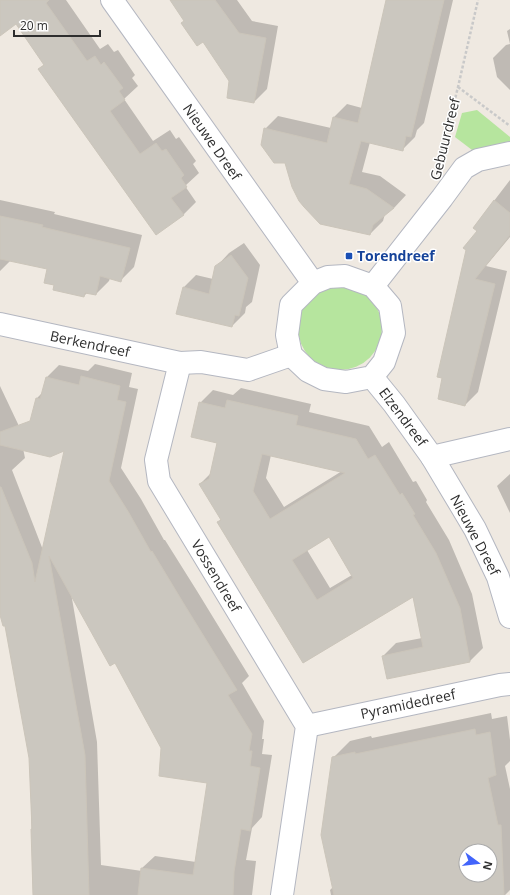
<svg xmlns="http://www.w3.org/2000/svg" width="510" height="895" viewBox="0 0 510 895" font-family="'Open Sans',sans-serif">
  <rect width="100%" height="100%" fill="#efe9e1"/>
  <g fill="#b6e59e">
    <polygon points="477,110 510,137 510,145 476,153 455,137 462,113"/>
    <circle cx="340" cy="328" r="42"/>
  </g>
  <g fill="#0003" fill-rule="evenodd">
    <polygon points="0,0 66,0 100,49 108,44 114,52 118,50 135,75 132,78 138,86 124,99 153,141 170,130 176,139 179,137 196,161 193,164 199,173 185,186 196,202 183,215 39,69 45,64 16,22 0,29"/>
    <polygon points="175,0 237,0 252,21 278,26 267,89 254,102 231,81 203,41 185,20"/>
    <polygon points="387,0 453,0 424,123 417,130 415,137 402,150 370,142 362,172 380,176 406,195 394,208 385,214 383,221 370,234 286,162 265,129 278,116 331,128 333,118 347,104 362,108"/>
    <polygon points="510,29 510,44 507,31"/>
    <polygon points="510,44 510,90 497,77 493,58 506,45"/>
    <polygon points="510,180 510,237 486,266 507,271 478,392 465,405 478,230 474,227"/>
    <polygon points="0,200 55,212 54,214 142,235 134,267 121,280 110,278 109,281 96,294 88,292 84,296 56,285 48,268 11,260 0,271"/>
    <polygon points="244,243 260,265 252,302 246,307 245,313 232,326 183,288 196,275 213,279 216,267 229,253"/>
    <path d="M95,364L132,373L129,387L138,389L121,468L141,499L164,540H165L197,591L249,676L242,683L264,721L262,739H264L262,754L272,755L262,817L252,828L246,860L256,861L252,895H33L30,758L0,596V386L18,424L25,458L12,470L43,550L65,450L36,399L43,392L47,377L59,365L88,371ZM71,593L115,662L162,748L208,782L196,862L155,856L142,868V871L101,865L97,742Z"/>
    <path d="M241,388L311,404L309,412L369,426L382,447L389,442L413,482L416,481L427,500L426,502L449,540L472,594L483,648L470,661L388,678L383,656L396,643L422,638L413,595L304,662L218,523L221,519L200,484L211,473L218,442L200,403L213,390L233,395ZM271,455L342,471L284,507L266,478ZM330,536L352,575L330,588L307,550Z"/>
    <polygon points="510,474 510,513 497,486"/>
    <path d="M491,713L492,719L507,716L510,740V761L505,766L510,789V890L505,895H331L330,890L333,887V758L350,741L371,736L372,738ZM466,851H490V875H466Z"/>
  </g>
  <g fill="#cbc7bf" stroke="#cbc5ba" fill-rule="evenodd">
    <polygon points="0,0 49,0 46,3 87,61 95,56 101,65 104,62 123,88 119,91 125,100 110,111 140,154 156,143 162,151 166,149 184,175 181,178 187,187 171,198 184,215 156,235 38,69 44,65 16,24 0,36"/>
    <polygon points="170,0 215,0 239,33 266,38 254,103 227,98 229,81 203,42 197,46 181,23 184,21"/>
    <polygon points="386,0 444,0 411,137 406,136 403,151 361,141 349,184 367,189 394,208 373,225 370,235 320,224 304,207 299,201 292,187 285,163 274,163 261,145 264,128 327,143 333,117 358,123"/>
    <polygon points="494,200 510,213 510,235 475,279 495,284 465,406 438,399 442,378 437,377 466,250 463,248 477,231 473,228"/>
    <polygon points="0,216 43,225 42,227 130,248 121,282 100,276 96,295 85,293 84,297 53,290 54,285 44,283 47,269 0,259"/>
    <polygon points="231,255 248,278 239,316 235,315 232,327 176,314 183,287 209,294 215,266"/>
    <polygon points="81,376 120,386 117,400 126,402 109,481 129,513 151,552 152,551 184,604 237,690 228,695 252,734 249,751 252,751 250,766 260,768 250,831 241,829 234,872 233,895 138,895 141,868 193,875 207,783 159,776 161,748 115,663 110,666 49,556 85,755 89,895 33,895 31,829 32,829 29,758 5,626 3,626 0,615 0,487 1,487 32,563 35,582 64,451 50,457 0,445 0,432 30,421 36,398 40,399 46,377 79,385"/>
    <path d="M227,400L298,416L296,425L356,439L368,459L375,455L400,495L402,493L415,514L413,515L436,553L460,608L470,662L387,679L382,656L423,647L413,597L303,663L217,522L221,520L199,484L209,479L217,443L191,437L199,402L225,408ZM262,454L345,473L270,519L253,491ZM329,537L353,578L317,600L292,560Z"/>
    <path d="M475,729L476,735L490,732L496,775L488,778L498,825H501L504,895H334L321,835L332,757L355,752V754ZM466,851H490V875H466Z"/>
  </g>
  <g fill="none" stroke-linecap="round" stroke-linejoin="round">
    <g stroke="#b4b7c1" stroke-width="24">
      <g id="minor">
        <polyline points="112,0 313,283"/>
        <polygon points="345,276 373,286 390,306 394,333 384,362 372,377 346,382 324,379 308,371 291,355 287,335 291,305 313,283 328,277"/>
        <polyline points="373,286 442,198 464,168 478,160 510,153"/>
        <polyline points="0,324 180,363 201,362 248,370 291,355"/>
        <polyline points="180,363 156,460 159,481 307,726 282,895"/>
        <polyline points="372,377 394,404 432,457 510,439"/>
        <polyline points="432,457 475,529 498,577 510,617"/>
        <polyline points="307,726 500,685 510,684"/>
      </g>
    </g>
    <g stroke="#c9c9c9" stroke-width="2.5" stroke-dasharray="3 2" stroke-linecap="butt">
      <polyline points="458,87 510,126"/>
      <polyline points="442,151 458,87 478,0"/>
    </g>
    <use href="#minor" stroke="#fff" stroke-width="22"/>
  </g>
  <rect fill="#1a4fb4" stroke="#fff" stroke-width="1.5" x="345" y="252" width="8" height="8" rx="2"/>
  <g text-anchor="middle" stroke-width="3" stroke-linejoin="round" paint-order="stroke">
    <g font-size="14" fill="#2e2e2e" stroke="#fff">
      <text transform="translate(445 139) rotate(-76)" y="5">Gebuurdreef</text>
      <text transform="translate(212 142) rotate(55)" y="5">Nieuwe Dreef</text>
      <text transform="translate(90 344) rotate(12)" y="5">Berkendreef</text>
      <text transform="translate(403 417) rotate(53)" y="5">Elzendreef</text>
      <text transform="translate(475 535) rotate(62)" y="5">Nieuwe Dreef</text>
      <text transform="translate(216 576) rotate(59)" y="5">Vossendreef</text>
      <text transform="translate(408 704) rotate(-12)" y="5">Pyramidedreef</text>
    </g>
    <g font-size="14" font-weight="bold" fill="#164399" stroke="#fff" text-anchor="start">
      <text x="357" y="261">Torendreef</text>
    </g>
  </g>
  <g transform="translate(478 863) rotate(105)"><circle r="19" fill="#ffffff" stroke="#ababab"/>
  <path d="M0-3L7 15L0 10L-7 15Z" fill="#4264fb"/>
  <text y="-6" font-size="11" font-weight="bold" text-anchor="middle" fill="#2e2e2e">N</text>
  </g>
  <path d="M14 30v6h86v-6" fill="none" stroke="#2e2e2e" stroke-width="2"/>
  <text x="20" y="30" font-size="12" fill="#2e2e2e" stroke="#ffffff" stroke-width="3" paint-order="stroke">20 m</text>
</svg>
